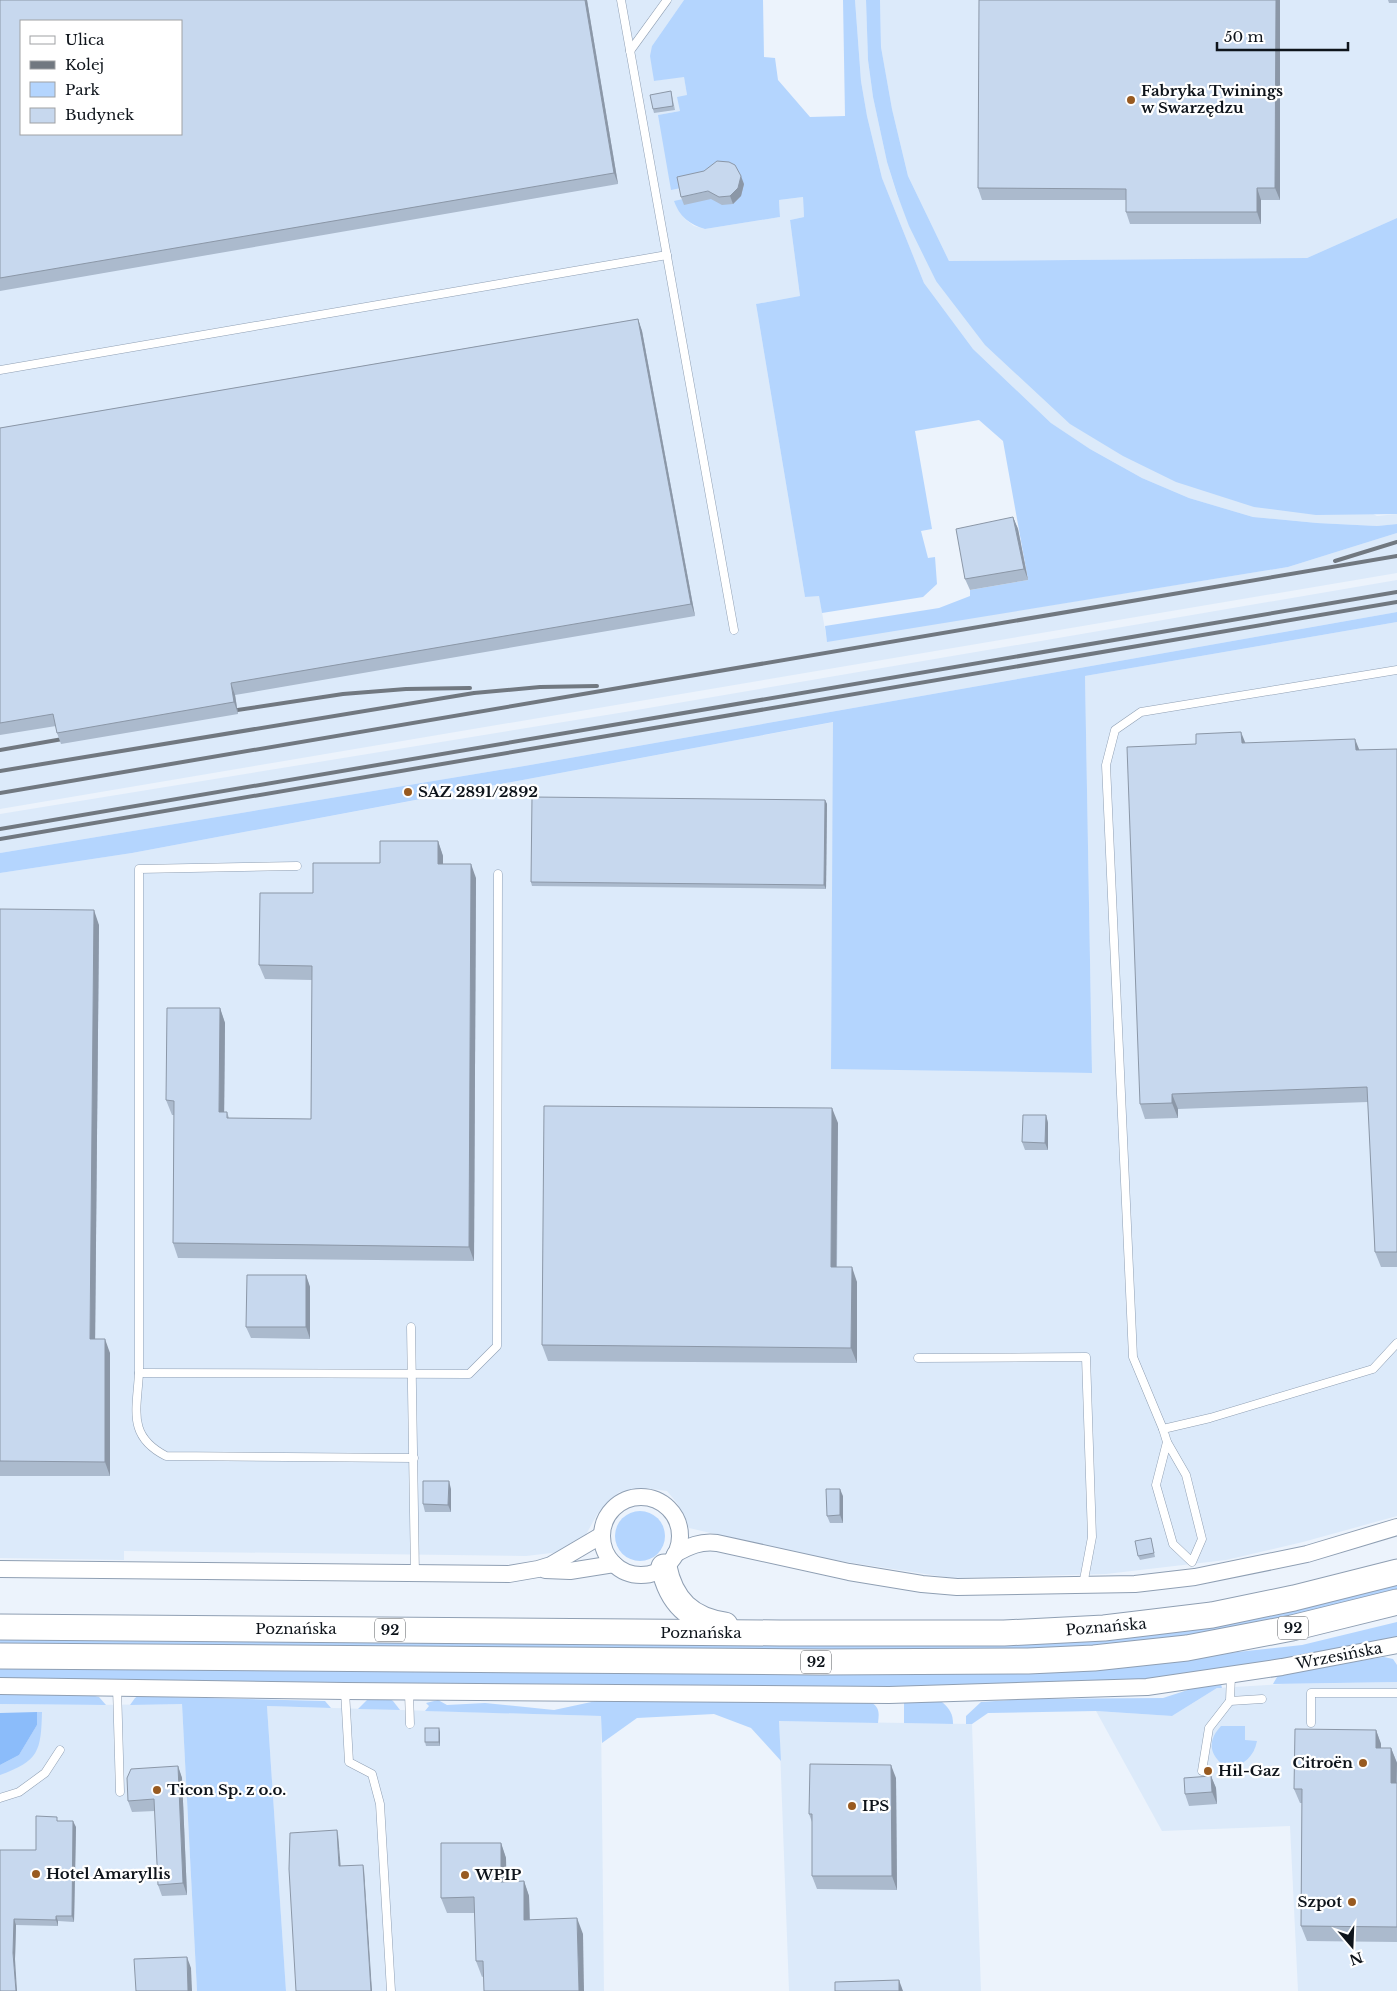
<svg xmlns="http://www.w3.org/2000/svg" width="1397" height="1991" viewBox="0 0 1397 1991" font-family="'Libre Baskerville',serif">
  <rect width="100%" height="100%" fill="#ecf3fc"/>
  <g fill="#dceafa" fill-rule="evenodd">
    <path d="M0,0H684L652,46L654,81L684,76L687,95L680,111L659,115L680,188L704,200L676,206L685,219L694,226L705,229L780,217L779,200L803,197L804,217L790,220L800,296L756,304L805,597L819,595L827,641L1288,567L1397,533V573L0,809ZM21,21H181V134H21Z"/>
    <polygon points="855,0 866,0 868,60 873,97 887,162 897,195 936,281 1377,516 1397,514 1397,524 1377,526 1317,523 1253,517 1189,498 1142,478 1090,449 1051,423 973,349 924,283 882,178 867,116 861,81"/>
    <polygon points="880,0 1397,0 1397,218 1307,258 949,261 908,176 892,109 881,47"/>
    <polygon points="1397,580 1397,612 530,765 0,853 0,814 625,712"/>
    <polygon points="1397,622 1397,1516 1303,1542 1226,1560 1106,1574 952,1578 820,1558 689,1528 677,1503 667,1491 644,1488 619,1492 598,1513 584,1538 560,1552 526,1556 124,1551 124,1560 0,1558 0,873 132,853 834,722 831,1068 1092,1073 1085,676"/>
    <polygon points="1397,1682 1397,1991 1298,1991 1290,1826 1162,1831 1096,1711 1172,1716 1217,1688 1284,1684"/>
    <polygon points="0,1704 89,1705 182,1704 197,1991 0,1991"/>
    <polygon points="267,1706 601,1716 604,1991 286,1991"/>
    <polygon points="779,1721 972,1724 981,1991 789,1991"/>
  </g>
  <g fill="#b4d5fe">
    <path d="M684,0H763L764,57L775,58L778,80L810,117L845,116L843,0H855L861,81L867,116L882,178L924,283L973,349L1051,423L1090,449L1142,478L1189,498L1253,517L1317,523L1377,526L1397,524V533L1288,567L827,642L825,626L939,608L970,596V590L1028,580L1003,441L979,420L915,431L932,529L921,531L928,558L935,557L937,584L923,597L822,613L819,596L805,597L756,304L800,296L790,220L804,217L803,197L779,200L780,217L705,229C690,225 679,216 674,201L683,199L681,188L671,190L658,115L680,111L677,97L687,95L684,77L654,81L650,56L652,46Z"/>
    <polygon points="866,0 880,0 881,47 892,109 908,176 949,261 1307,258 1397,218 1397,514 1316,515 1254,507 1176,482 1123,456 1070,424 985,345 936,281 909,226 897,194 887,162 873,97 868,60"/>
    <polygon points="1397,612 1397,622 1085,676 1092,1073 831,1069 833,722 132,853 0,873 0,853 530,765"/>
    <circle cx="640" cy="1536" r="25"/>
    <polygon points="1397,1580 1397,1592 1219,1633 1080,1650 0,1647 0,1635 936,1642"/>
    <polygon points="1397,1622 1397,1637 1282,1661 1153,1679 899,1688 59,1680 0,1678 0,1665 1210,1655 1302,1645"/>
    <polygon points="1384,1657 1393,1659 1397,1665 1397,1682 1273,1684 1277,1677 1283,1673"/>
    <polygon points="1221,1684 1222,1688 1217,1688 1172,1716 1096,1711 988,1713 972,1724 966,1724 966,1716 981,1702 1025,1699 1163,1698 1197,1687"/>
    <polygon points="0,1693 91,1695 99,1697 106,1705 0,1704"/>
    <polygon points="142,1693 168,1697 325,1701 331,1708 267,1706 286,1991 197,1991 182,1704 130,1705 135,1698"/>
    <polygon points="385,1696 393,1701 400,1710 358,1709 370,1697"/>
    <path d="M438,1700L447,1705L485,1703L554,1710L596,1701L872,1703C880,1708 879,1714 878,1723L779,1721L781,1761L751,1728L714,1714L637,1718L602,1743L601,1716L425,1711L429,1706L426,1703Z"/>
    <path d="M904,1702H942C950,1709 953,1714 953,1724L904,1723Z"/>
    <path d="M37,1712H42C41,1751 39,1761 0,1775V1765L19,1755L37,1725Z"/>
    <path d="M1221,1726H1245V1740L1257,1741C1254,1757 1244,1764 1229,1769C1211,1758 1205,1743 1221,1726Z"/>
  </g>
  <polygon fill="#8bbcfa" points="37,1712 37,1725 19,1755 0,1765 0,1713"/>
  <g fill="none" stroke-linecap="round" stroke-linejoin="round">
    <g stroke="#8f9fb3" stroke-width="9">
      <g id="lane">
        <polyline points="621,0 734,630"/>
        <polyline points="630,51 667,0"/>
        <polyline points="0,370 667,255"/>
        <path d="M297,866L139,869V1373C137,1410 127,1436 166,1456L414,1458"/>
        <polyline points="411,1327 415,1574"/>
        <polyline points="918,1358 1086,1357 1092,1537 1083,1585"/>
        <polyline points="139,1373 469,1374 497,1346 498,874"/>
        <polyline points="1163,1429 1133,1357 1106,765 1115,730 1141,712 1397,670"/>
        <polyline points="1167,1442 1163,1429 1210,1418 1373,1369 1397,1343"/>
        <polygon points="1167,1442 1186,1475 1202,1539 1192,1562 1173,1544 1156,1485"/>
        <polyline points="117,1687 120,1792"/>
        <polyline points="345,1691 349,1762 372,1774 380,1804 391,1991"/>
        <polyline points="409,1692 410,1724"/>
        <polyline points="1230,1701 1262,1699"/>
        <polyline points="1311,1723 1311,1693 1397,1693"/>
        <polyline points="1202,1771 1209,1728 1230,1701 1231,1675"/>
        <polyline points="0,1798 19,1792 45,1773 60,1750"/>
      </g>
    </g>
    <g stroke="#8f9fb3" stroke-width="18">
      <g id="street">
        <circle cx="641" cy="1536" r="39"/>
        <path d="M675,1554C690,1546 700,1541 717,1543L849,1572L922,1584L957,1587L1135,1584L1195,1577L1307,1554L1397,1527"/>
        <polyline points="0,1569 509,1574 538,1569 551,1565 602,1535"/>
        <polyline points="545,1570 570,1571 614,1564"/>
        <polyline points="0,1686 345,1691 889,1695 1147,1687 1282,1667 1397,1645"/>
      </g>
    </g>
    <g stroke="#8f9fb3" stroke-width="27">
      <g id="primary">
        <path d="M664,1567C671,1602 691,1620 725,1625"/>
        <polyline points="0,1627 780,1633 1004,1633 1104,1628 1212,1615 1294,1598 1397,1572"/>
        <polyline points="0,1656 820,1662 1028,1661 1094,1658 1187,1648 1292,1628 1397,1602"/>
      </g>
    </g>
    <use href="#lane" stroke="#fff" stroke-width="8"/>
    <use href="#street" stroke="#fff" stroke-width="16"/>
    <use href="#primary" stroke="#fff" stroke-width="25"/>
    <g stroke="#717880" stroke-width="4">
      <polyline points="1335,561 1397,542"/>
      <polyline points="224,712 343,694 406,689 470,688"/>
      <polyline points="0,750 74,737"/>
      <polyline points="0,771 474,693 540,687 597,686"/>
      <polyline points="0,793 1397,556"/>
      <polyline points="0,829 1397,592"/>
      <polyline points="0,839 1397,602"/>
    </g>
  </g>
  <g fill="#abbacd">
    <polygon points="0,0 587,0 618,184 0,291"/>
    <polygon points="1280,0 1280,200 1261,200 1261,224 1130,224 1126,212 1126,200 982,200 978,188"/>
    <polygon points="1388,0 1397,0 1397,3 1389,3"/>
    <polygon points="671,91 675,110 654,113 653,109"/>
    <polygon points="744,184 741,196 733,204 722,205 711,199 684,205 681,197"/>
    <polygon points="638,319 642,331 695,616 235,695 238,714 61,744 57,733 56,726 0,735 0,428"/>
    <polygon points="1013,517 1018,529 1028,580 970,590 965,579"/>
    <polygon points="1245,743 1359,750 1397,749 1397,1267 1381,1267 1375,1252 1368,1102 1178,1109 1178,1118 1145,1119 1140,1104 1196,744"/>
    <polygon points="825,800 827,804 826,889 532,886 531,882"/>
    <polygon points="438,841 443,856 443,864 476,878 474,1261 178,1258 173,1243 174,1115 172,1115 166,1100 220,1008 225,1023 224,1112 227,1112 229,1118 311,1119 312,980 265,979 259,965 313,893 380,863"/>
    <polygon points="0,909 99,925 95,1339 110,1353 110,1476 0,1476"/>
    <polygon points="1046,1115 1048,1123 1048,1150 1025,1150 1022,1142"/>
    <polygon points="838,1123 837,1267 857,1282 857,1363 548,1361 542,1345"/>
    <polygon points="306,1275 310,1287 310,1339 251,1338 246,1327"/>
    <polygon points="451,1489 451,1512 425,1512 423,1504"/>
    <polygon points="843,1496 843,1523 830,1523 827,1516"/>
    <polygon points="1151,1538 1155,1557 1140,1560 1138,1556"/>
    <polygon points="1376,1730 1381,1744 1381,1748 1391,1748 1397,1763 1397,1942 1307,1941 1301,1926 1302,1803 1300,1803 1294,1789"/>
    <polygon points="440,1732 440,1746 426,1746 425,1742"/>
    <polygon points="178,1766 182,1778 187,1895 162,1896 158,1885 155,1811 132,1812 128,1801"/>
    <polygon points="1211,1776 1216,1788 1217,1804 1189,1806 1185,1794"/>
    <polygon points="896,1778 897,1890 817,1889 812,1876 812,1822 809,1814"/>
    <polygon points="58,1821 76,1827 74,1922 58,1921 58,1926 16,1925 15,1959 0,1850 36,1850"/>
    <polygon points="501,1843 506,1858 506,1882 524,1881 529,1896 530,1920 583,1934 482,1977 476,1961 475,1913 447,1913 441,1898"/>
  </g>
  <g fill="#8b97a7">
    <polygon points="585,0 587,0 618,184 614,173"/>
    <polygon points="1276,0 1280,0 1280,200 1275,188"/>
    <polygon points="741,176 744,184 741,196 733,204 730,196"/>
    <polygon points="1257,188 1261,200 1261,224 1257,212"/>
    <polygon points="638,319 642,331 695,616 691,604"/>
    <polygon points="1013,517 1018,529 1028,580 1024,569"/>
    <polygon points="231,683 235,695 238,714 234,702"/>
    <polygon points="1241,732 1247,747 1242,743"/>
    <polygon points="1355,739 1361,754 1356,750"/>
    <polygon points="825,800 827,804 826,889 824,885"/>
    <polygon points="438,841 443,856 443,878 438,864"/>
    <polygon points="471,864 476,878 474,1261 469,1247"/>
    <polygon points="94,910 99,925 95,1353 90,1339"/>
    <polygon points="220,1008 225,1023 224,1127 219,1112"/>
    <polygon points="1172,1094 1178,1109 1178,1118 1172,1103"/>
    <polygon points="832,1108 838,1123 836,1282 831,1267"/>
    <polygon points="1046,1115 1048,1123 1048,1150 1045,1143"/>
    <polygon points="852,1267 857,1282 857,1363 851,1348"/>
    <polygon points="306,1275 310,1287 310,1339 306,1327"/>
    <polygon points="105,1339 110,1353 110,1476 105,1462"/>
    <polygon points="449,1481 451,1489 451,1512 448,1505"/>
    <polygon points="840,1489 843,1496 843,1523 840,1515"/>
    <polygon points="439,1728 440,1732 440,1746 439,1742"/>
    <polygon points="1376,1730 1381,1744 1381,1762 1376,1748"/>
    <polygon points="1391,1748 1397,1763 1396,1798 1391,1783"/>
    <polygon points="891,1765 896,1778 897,1890 892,1876"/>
    <polygon points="178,1766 182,1778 187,1895 183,1883"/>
    <polygon points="1211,1776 1216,1788 1217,1804 1212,1792"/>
    <polygon points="73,1821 76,1827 74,1922 72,1916"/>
    <polygon points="337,1830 338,1834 341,1870 339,1866"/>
    <polygon points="501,1843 506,1858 507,1897 501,1882"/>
    <polygon points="363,1865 364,1869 372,1991 371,1991"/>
    <polygon points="524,1881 529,1896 530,1936 524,1920"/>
    <polygon points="56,1916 58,1921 58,1926 56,1920"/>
    <polygon points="577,1918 583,1934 584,1991 579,1991"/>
    <polygon points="14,1919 16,1925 15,1959 17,1991 16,1991 13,1953"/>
    <polygon points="187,1957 191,1968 192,1991 188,1991"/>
    <polygon points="899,1980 903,1991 899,1991"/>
  </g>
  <g fill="#c7d8ee" stroke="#8b97a7" fill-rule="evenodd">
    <path d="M0,0H585L614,173L0,278ZM21,21H181V134H21Z"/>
    <polygon points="979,0 1276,0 1275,188 1257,188 1257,212 1126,212 1126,189 978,188"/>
    <polygon points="671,91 673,106 653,109 650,95"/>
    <polygon points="717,161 729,162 735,165 741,176 738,188 730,196 719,197 708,191 681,197 677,177 704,171"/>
    <polygon points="638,319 691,604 231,683 234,702 57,733 53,714 0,723 0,428"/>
    <polygon points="1013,517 1024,569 965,579 956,529"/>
    <polygon points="1241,732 1242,743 1355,739 1356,750 1397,749 1397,1252 1375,1252 1367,1087 1172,1094 1172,1103 1140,1104 1127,747 1196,744 1196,734"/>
    <polygon points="532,797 825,800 824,885 531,882"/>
    <polygon points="380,841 438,841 438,864 471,864 469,1247 173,1243 174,1101 166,1100 167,1008 220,1008 219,1112 227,1112 227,1118 311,1119 312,966 259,965 260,893 313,893 313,863 380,863"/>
    <polygon points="0,909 94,910 90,1339 105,1339 105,1462 0,1461"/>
    <polygon points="544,1106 832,1108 831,1267 852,1267 851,1348 542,1345"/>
    <polygon points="1023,1115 1046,1115 1045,1143 1022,1142"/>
    <polygon points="247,1275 306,1275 306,1327 246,1327"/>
    <polygon points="423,1481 449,1481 448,1505 423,1504"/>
    <polygon points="826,1489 840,1489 840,1515 827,1516"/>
    <polygon points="1151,1538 1154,1553 1138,1556 1135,1541"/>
    <rect x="425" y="1728" width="14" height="14"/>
    <polygon points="1295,1729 1376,1730 1376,1748 1391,1748 1391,1783 1397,1783 1397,1927 1301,1926 1302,1789 1294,1789"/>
    <polygon points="810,1764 891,1765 892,1876 812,1876 812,1814 809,1814"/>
    <polygon points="178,1766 183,1883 158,1885 154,1799 128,1801 127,1778 131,1769"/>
    <polygon points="1211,1776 1212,1792 1185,1794 1184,1778"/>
    <polygon points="36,1816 57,1817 57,1821 73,1821 72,1916 56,1916 56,1920 14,1919 13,1953 16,1991 0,1991 0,1850 36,1850"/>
    <polygon points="337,1830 339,1866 363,1865 371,1991 296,1991 289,1869 290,1833"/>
    <polygon points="441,1843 501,1843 501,1882 524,1881 524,1920 577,1918 579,1991 484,1991 483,1961 476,1961 474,1897 441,1898"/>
    <polygon points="187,1957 188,1991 136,1991 134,1959"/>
    <polygon points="899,1980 899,1991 835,1991 835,1982"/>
  </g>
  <g fill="#985a20" stroke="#fff" stroke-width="2">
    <circle cx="1131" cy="100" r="5"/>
    <circle cx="408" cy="792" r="5"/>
    <circle cx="1363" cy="1763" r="5"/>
    <circle cx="1208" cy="1771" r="5"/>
    <circle cx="157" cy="1790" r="5"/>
    <circle cx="852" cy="1806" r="5"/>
    <circle cx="36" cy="1874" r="5"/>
    <circle cx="465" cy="1875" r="5"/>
    <circle cx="1352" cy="1902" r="5"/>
  </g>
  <g text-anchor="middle" stroke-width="4.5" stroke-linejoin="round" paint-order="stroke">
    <g fill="#fff" stroke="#565a5f" stroke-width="1">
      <rect x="1278" y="1616.5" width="30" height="23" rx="4"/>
      <rect x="375" y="1618.5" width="30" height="23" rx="4"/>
      <rect x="801" y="1650.5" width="30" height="23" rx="4"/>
    </g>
    <g font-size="14" font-weight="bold" fill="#0e141b">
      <text x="1293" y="1633">92</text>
      <text x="390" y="1635">92</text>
      <text x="816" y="1667">92</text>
    </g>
    <g font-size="15" font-weight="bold" fill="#0e141b" stroke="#fff" text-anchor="start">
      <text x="1141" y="96">Fabryka Twinings<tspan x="1141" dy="17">w Swarzędzu</tspan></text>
      <text x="418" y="797">SAZ 2891/2892</text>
      <text x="1353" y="1768" text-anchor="end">Citroën</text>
      <text x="1218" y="1776">Hil-Gaz</text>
      <text x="167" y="1795">Ticon Sp. z o.o.</text>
      <text x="862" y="1811">IPS</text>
      <text x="46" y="1879">Hotel Amaryllis</text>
      <text x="475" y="1880">WPIP</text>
      <text x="1342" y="1907" text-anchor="end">Szpot</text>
    </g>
    <g font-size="15" fill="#0e141b" stroke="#fff">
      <text transform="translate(1106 1627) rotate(-5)" y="5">Poznańska</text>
      <text x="296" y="1634">Poznańska</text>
      <text x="701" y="1638">Poznańska</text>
      <text transform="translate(1339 1656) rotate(-11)" y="5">Wrzesińska</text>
    </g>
  </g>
  <rect x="20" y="20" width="162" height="115" fill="#ffffff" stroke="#9fa1a4"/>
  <rect x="30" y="36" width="25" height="8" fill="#ffffff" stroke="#9fa1a4"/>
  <text x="65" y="45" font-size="15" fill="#0e141b">Ulica</text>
  <rect x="30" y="61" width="25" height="8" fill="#717880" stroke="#9fa1a4"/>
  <text x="65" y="70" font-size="15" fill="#0e141b">Kolej</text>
  <rect x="30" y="82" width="25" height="15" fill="#b4d5fe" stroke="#9fa1a4"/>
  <text x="65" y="95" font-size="15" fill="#0e141b">Park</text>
  <rect x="30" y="108" width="25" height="15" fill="#c7d8ee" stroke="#9fa1a4"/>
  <text x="65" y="120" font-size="15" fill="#0e141b">Budynek</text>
  <g transform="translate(1352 1946) rotate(161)" stroke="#ffffff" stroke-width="4" paint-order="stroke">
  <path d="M0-4L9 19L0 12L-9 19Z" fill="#0e141b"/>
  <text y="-8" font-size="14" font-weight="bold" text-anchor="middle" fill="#0e141b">N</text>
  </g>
  <path d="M1217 42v8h131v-8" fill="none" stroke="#0e141b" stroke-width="2.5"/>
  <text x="1224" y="42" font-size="15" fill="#0e141b" stroke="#ffffff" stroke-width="4" paint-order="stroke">50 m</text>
</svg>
